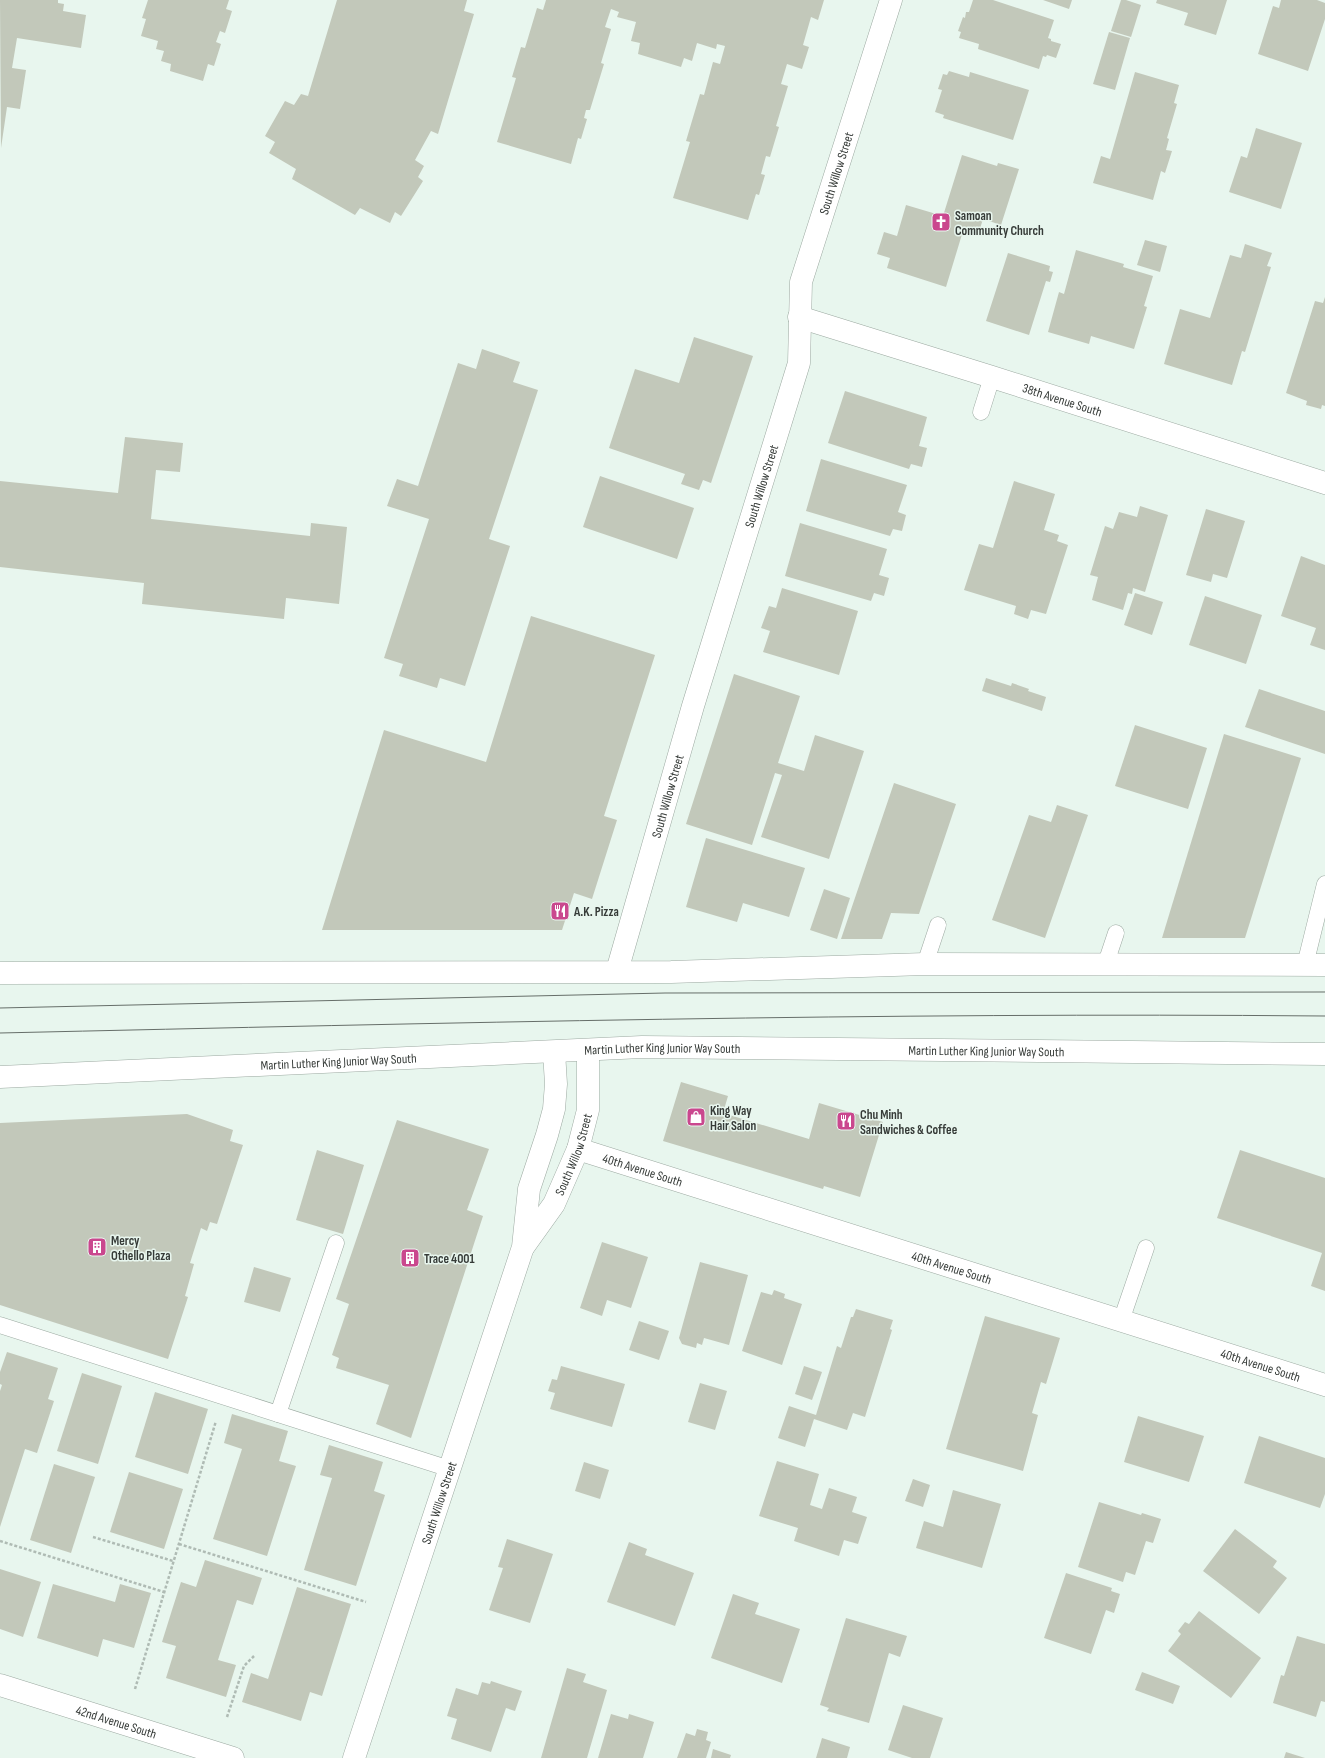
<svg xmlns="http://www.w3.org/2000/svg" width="1325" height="1758" viewBox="0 0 1325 1758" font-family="'Sofia Sans Condensed',sans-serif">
  <rect width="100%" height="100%" fill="#e8f6ee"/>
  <g fill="#c2c8ba">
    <polygon points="0,0 58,0 58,3 64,4 63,11 86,15 81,48 17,38 12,68 26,70 20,109 7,107 1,148"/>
    <polygon points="148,0 229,0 226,9 232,11 225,33 220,31 216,42 221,44 214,66 208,64 203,81 170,71 171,64 161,61 164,51 156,49 158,41 141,36 146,19 142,18"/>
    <polygon points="337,0 467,0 464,11 474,14 438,134 431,131 415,160 424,166 418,177 423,181 401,216 395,212 390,223 360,208 355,215 292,179 296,169 269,153 275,142 265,136 285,101 294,105 301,94 308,96"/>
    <polygon points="546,0 824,0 818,20 811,17 803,45 809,47 802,69 787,64 781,84 788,86 776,126 779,127 770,157 766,156 761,174 765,175 759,195 756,194 748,220 673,198 690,142 686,141 700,94 704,95 713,62 720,64 725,46 717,44 716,49 697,43 692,61 684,58 681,67 638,54 640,43 631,41 636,22 617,17 619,12 611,9 605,27 611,29 601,63 604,64 590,110 586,110 584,118 587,119 581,139 578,138 571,164 497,142 516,78 512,77 521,47 525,48 537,8 543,10"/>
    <polygon points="973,0 993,0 1054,20 1048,38 1051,39 1051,41 1061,44 1056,58 1047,55 1046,57 1043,56 1039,69 978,49 979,44 959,38 961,32 958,31 963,17 965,18 966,12 969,12"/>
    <polygon points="1043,0 1072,0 1069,9"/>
    <polygon points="1121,0 1126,0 1141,5 1131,37 1111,31"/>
    <polygon points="1157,0 1227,0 1216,35 1184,25 1188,13 1156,3"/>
    <polygon points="1281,0 1317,0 1325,3 1325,19 1308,71 1258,54 1273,6 1279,8"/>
    <polygon points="1109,32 1130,38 1115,90 1093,84"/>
    <polygon points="949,71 969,77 970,72 1029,90 1013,140 943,118 944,115 935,112 942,90 938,89 943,74 947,75"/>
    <polygon points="1135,72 1179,85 1174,103 1177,104 1167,138 1169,139 1166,150 1172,151 1165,173 1161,171 1153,200 1093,183 1101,156 1110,159"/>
    <polygon points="1256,128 1302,143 1281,209 1229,192 1241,156 1247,158"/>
    <polygon points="962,155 997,166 998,163 1019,169 1001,225 983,219 978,235 963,231 946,287 887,268 890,258 877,254 884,232 897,236 906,205 943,216"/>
    <polygon points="1145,240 1167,246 1160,272 1137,265"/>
    <polygon points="1245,244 1272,253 1267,266 1271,267 1245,352 1242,351 1232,385 1164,364 1180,309 1210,318 1230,255 1241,258"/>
    <polygon points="1076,250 1124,264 1123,267 1153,276 1144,306 1147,307 1134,349 1091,336 1089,344 1048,332 1059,292 1064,294"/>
    <polygon points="1008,253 1050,266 1049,271 1053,272 1050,282 1046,281 1029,335 986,321"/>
    <polygon points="1325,297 1325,406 1322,405 1321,409 1306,405 1307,401 1286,393 1315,301 1323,303"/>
    <polygon points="694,337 753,356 711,483 703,480 699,490 681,484 685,474 609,448 635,369 679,383"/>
    <polygon points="482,349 520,362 513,382 538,390 489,539 510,546 465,686 440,678 437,688 399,676 403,664 384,658 429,519 387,506 397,479 418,486 458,363 476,369"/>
    <polygon points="845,391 927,417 919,446 927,448 922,467 911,464 909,469 828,443"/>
    <polygon points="125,437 183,443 180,472 156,470 151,519 310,536 311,523 347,527 339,604 286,598 284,619 142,604 144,583 0,567 0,481 118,493"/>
    <polygon points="821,459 907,485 898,512 906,515 902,531 893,529 890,536 806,511"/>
    <polygon points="600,476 694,508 677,559 583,527"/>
    <polygon points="1014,481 1055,494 1044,530 1059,535 1057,541 1068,545 1046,614 1031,610 1028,619 1014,614 1016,606 964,590 979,544 993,548"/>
    <polygon points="1140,506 1168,515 1145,592 1133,588 1132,594 1128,593 1123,610 1092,600 1098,577 1090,575 1105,526 1113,529 1119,512 1137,517"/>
    <polygon points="1206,509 1245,521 1227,578 1213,574 1211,582 1186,575"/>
    <polygon points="800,523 887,549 879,575 889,578 884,596 874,593 871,601 785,576"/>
    <polygon points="1301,556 1325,565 1325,650 1310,645 1316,628 1281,616"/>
    <polygon points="782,588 858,611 839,675 763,652 770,631 761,628 769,606 776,608"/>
    <polygon points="1135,593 1163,602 1152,635 1124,625"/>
    <polygon points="1205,596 1262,615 1246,664 1189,645"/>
    <polygon points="531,616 655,655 604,816 617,820 592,899 574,893 562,930 322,930 384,730 486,762"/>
    <polygon points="734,674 800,696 778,763 804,771 815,735 864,751 829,859 761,837 782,775 775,773 752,845 686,824"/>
    <polygon points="986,678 1011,686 1012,683 1029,689 1028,691 1046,697 1042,711 982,691"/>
    <polygon points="1259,689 1325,711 1325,754 1245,727"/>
    <polygon points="1135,725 1207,748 1188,809 1115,786"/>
    <polygon points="1224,734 1301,758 1245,938 1162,938"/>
    <polygon points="894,783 956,804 919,914 891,913 882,939 841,939"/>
    <polygon points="1057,805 1088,815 1045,938 992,920 1029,815 1051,822"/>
    <polygon points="706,838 805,868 789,917 743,903 737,922 686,907"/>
    <polygon points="824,889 850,898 837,939 810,930"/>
    <polygon points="681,1082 728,1096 723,1113 809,1139 819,1103 883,1122 860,1197 824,1186 823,1189 663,1141"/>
    <polygon points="187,1114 233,1130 230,1141 243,1145 217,1224 210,1222 207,1231 201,1228 190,1263 194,1264 185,1296 188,1297 168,1359 0,1305 0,1123"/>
    <polygon points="397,1120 489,1149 467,1210 483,1216 411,1438 376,1424 389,1385 336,1368 339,1358 332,1355 349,1304 336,1299"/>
    <polygon points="317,1150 364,1165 343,1234 296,1220"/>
    <polygon points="1240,1150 1325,1178 1325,1291 1311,1286 1322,1253 1217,1218"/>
    <polygon points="602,1242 648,1257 631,1308 607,1300 602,1316 580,1308"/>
    <polygon points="700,1262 748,1275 729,1345 704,1338 702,1345 697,1343 696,1348 682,1344 679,1338"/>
    <polygon points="254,1267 291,1278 280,1312 244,1302"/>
    <polygon points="774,1290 785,1294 784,1298 802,1304 782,1365 742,1351 761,1292 772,1295"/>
    <polygon points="856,1309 893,1320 890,1329 892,1330 865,1417 853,1413 847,1430 814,1419 805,1447 778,1438 789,1406 816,1415 837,1346 841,1348 851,1317 853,1317"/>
    <polygon points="985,1316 1060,1338 1046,1384 1041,1382 1032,1413 1038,1415 1023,1471 946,1449"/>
    <polygon points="639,1321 669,1331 659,1360 629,1350"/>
    <polygon points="7,1352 58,1368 48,1399 54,1401 37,1453 25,1449 0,1527 0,1391 2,1385 0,1384 0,1372"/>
    <polygon points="561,1366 625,1384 612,1427 550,1409 555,1393 548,1391 552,1379 557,1380"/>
    <polygon points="804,1366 822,1372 812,1400 795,1394"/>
    <polygon points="82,1373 122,1386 98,1464 57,1451"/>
    <polygon points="700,1383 727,1391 715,1430 688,1422"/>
    <polygon points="155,1392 208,1409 188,1474 135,1457"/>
    <polygon points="232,1414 288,1431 279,1461 296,1466 267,1556 213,1539 242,1449 224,1443"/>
    <polygon points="1138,1416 1204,1436 1189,1482 1124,1462"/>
    <polygon points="1259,1436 1325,1458 1325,1494 1320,1508 1244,1483"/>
    <polygon points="329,1445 383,1462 374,1491 385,1495 356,1586 304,1570 332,1478 320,1475"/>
    <polygon points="777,1461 819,1474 810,1505 822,1509 829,1488 857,1497 852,1512 867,1517 858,1544 844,1540 839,1556 794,1541 798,1528 759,1516"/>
    <polygon points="584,1462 609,1470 600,1499 575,1491"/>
    <polygon points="54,1464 95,1477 71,1553 30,1540"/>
    <polygon points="129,1472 183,1489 164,1549 110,1532"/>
    <polygon points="913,1479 930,1485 923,1507 905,1501"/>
    <polygon points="953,1490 1001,1504 982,1568 916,1548 924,1521 943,1527"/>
    <polygon points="1099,1502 1141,1515 1142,1513 1161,1519 1153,1543 1146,1541 1135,1575 1126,1572 1123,1582 1078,1567"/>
    <polygon points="1235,1529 1277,1561 1273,1567 1287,1578 1259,1614 1203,1571"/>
    <polygon points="507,1539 553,1554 530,1623 489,1610 503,1568 498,1567"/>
    <polygon points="629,1542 647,1549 645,1555 694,1573 675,1626 607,1602"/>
    <polygon points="205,1560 262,1578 253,1605 237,1600 218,1660 236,1665 226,1697 166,1678 176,1646 162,1642 172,1610 181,1582 196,1587"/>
    <polygon points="0,1569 41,1582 23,1637 0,1629"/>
    <polygon points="1066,1573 1112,1588 1111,1591 1120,1594 1114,1613 1106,1610 1091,1654 1044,1638"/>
    <polygon points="53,1584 115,1602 120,1584 151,1593 134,1648 103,1639 98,1657 37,1638"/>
    <polygon points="297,1587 351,1604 322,1696 310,1692 301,1721 242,1702 251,1673 268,1679"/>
    <polygon points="733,1594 759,1603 755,1614 800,1629 782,1683 711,1658"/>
    <polygon points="1199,1611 1261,1658 1231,1698 1168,1651 1181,1634 1178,1631 1185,1622 1189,1624"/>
    <polygon points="846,1618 907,1636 900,1657 889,1653 869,1723 827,1711 829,1708 820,1705"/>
    <polygon points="1297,1636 1325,1644 1325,1702 1321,1701 1316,1717 1273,1703 1281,1675 1284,1676"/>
    <polygon points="567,1668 586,1674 583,1682 607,1690 587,1758 541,1758"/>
    <polygon points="1142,1672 1180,1686 1173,1704 1135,1690"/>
    <polygon points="491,1681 522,1691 515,1711 506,1708 491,1752 451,1739 457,1719 447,1716 456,1688 478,1695 482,1682 490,1684"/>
    <polygon points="903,1705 943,1718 930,1758 912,1758 888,1750"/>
    <polygon points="611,1714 628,1719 629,1714 654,1722 643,1758 598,1758"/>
    <polygon points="697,1729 708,1732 706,1740 711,1742 706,1758 677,1758 686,1733 695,1736"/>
    <polygon points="822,1738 850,1747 847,1758 816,1758"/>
    <polygon points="713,1749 731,1755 730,1758 711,1758"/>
    <polygon points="1286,1752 1305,1758 1284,1758"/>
  </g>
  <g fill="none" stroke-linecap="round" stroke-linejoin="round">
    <g stroke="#9ca9a1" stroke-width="17">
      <g id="lane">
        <polyline points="981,412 992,377"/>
        <polyline points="1106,963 1116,933"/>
        <polyline points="925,964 938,925"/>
        <polyline points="1305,965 1325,884"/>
        <polyline points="1121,1321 1146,1248"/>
        <polyline points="0,1325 450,1469"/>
        <polyline points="278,1414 336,1243"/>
      </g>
    </g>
    <g stroke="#9ca9a1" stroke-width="23">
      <g id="street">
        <path id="s1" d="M799,317L992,377L1325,483"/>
        <path id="s2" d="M617,971L693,706L799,363L801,282L891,0"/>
        <path id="s3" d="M578,1149L1325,1385"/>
        <path id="s4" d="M524,1246L554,1204L578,1149L588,1110V1050"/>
        <path id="s5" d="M0,1685L233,1758"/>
        <path id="s6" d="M354,1758L523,1247L529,1189L547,1135L554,1109L556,1084L554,1052"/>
      </g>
    </g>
    <g stroke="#9ca9a1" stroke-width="23">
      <g id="secondary">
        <polyline points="0,973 671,972 925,964 1325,965"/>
        <path id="s7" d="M0,1077L642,1047L1325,1054"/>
      </g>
    </g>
    <g stroke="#afbbb4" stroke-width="2.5" stroke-dasharray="3 2" stroke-linecap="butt">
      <polyline points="93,1537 173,1561"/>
      <polyline points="0,1541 164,1592"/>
      <polyline points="179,1544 366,1602"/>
      <polyline points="135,1689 216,1421"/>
      <polyline points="227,1717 244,1666 254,1656"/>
    </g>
    <use href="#lane" stroke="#fff" stroke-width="16"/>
    <use href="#street" stroke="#fff" stroke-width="22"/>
    <use href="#secondary" stroke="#fff" stroke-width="22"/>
    <g stroke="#666e69" stroke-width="1">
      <polyline points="0,1008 665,993 1325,992"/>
      <path d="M0,1033C442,1023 883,1012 1325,1016"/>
    </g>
  </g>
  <defs>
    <g id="church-square" transform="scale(1)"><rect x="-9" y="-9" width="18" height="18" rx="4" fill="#ca478e" stroke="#e8f6ee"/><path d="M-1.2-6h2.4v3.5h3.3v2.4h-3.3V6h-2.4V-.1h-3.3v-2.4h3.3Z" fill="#fff"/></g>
    <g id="restaurant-square" transform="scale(1)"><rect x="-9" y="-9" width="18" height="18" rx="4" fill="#ca478e" stroke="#e8f6ee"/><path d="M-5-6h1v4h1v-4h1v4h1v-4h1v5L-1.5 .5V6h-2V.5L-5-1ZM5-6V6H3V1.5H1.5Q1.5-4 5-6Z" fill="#fff"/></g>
    <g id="shop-square" transform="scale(1)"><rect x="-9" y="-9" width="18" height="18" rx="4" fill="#ca478e" stroke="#e8f6ee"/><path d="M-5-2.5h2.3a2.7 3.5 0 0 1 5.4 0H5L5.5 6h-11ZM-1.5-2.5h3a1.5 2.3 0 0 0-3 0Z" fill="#fff"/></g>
    <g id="building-square" transform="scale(1)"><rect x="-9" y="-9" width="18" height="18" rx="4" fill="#ca478e" stroke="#e8f6ee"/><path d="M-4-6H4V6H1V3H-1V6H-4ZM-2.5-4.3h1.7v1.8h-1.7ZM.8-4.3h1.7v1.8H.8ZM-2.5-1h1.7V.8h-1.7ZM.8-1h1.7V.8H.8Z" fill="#fff"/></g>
  </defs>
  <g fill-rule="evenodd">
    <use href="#church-square" x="941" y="222"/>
    <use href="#restaurant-square" x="560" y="911"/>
    <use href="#shop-square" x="696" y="1117"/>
    <use href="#restaurant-square" x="846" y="1121"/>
    <use href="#building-square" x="97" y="1247"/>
    <use href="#building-square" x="410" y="1258"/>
  </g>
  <g text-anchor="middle" stroke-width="3" stroke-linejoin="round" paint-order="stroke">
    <g font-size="13" fill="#363b38" stroke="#e8f6ee">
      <text dy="5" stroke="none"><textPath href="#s2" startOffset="830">South Willow Street</textPath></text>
      <text dy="5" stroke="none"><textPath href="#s1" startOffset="276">38th Avenue South</textPath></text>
      <text dy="5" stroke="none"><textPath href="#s2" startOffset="506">South Willow Street</textPath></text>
      <text dy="5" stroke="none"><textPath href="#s2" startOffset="182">South Willow Street</textPath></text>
      <text dy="5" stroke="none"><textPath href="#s7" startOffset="663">Martin Luther King Junior Way South</textPath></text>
      <text dy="5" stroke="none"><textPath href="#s7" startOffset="987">Martin Luther King Junior Way South</textPath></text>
      <text dy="5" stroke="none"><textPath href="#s7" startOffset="339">Martin Luther King Junior Way South</textPath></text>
      <text dy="5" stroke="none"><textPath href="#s4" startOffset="105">South Willow Street</textPath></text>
      <text dy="5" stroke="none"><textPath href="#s3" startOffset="68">40th Avenue South</textPath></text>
      <text dy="5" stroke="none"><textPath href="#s3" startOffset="392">40th Avenue South</textPath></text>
      <text dy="5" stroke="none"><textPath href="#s3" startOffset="716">40th Avenue South</textPath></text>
      <text dy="5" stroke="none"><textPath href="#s6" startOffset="269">South Willow Street</textPath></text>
      <text dy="5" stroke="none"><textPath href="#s5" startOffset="122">42nd Avenue South</textPath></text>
    </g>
    <g font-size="13" font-weight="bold" fill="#363b38" stroke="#e8f6ee" text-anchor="start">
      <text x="955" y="220">Samoan<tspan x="955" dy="15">Community Church</tspan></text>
      <text x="574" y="916">A.K. Pizza</text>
      <text x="710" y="1115">King Way<tspan x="710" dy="15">Hair Salon</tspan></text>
      <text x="860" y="1119">Chu Minh<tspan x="860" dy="15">Sandwiches &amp; Coffee</tspan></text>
      <text x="111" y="1245">Mercy<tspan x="111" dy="15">Othello Plaza</tspan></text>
      <text x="424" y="1263">Trace 4001</text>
    </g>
  </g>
</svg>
